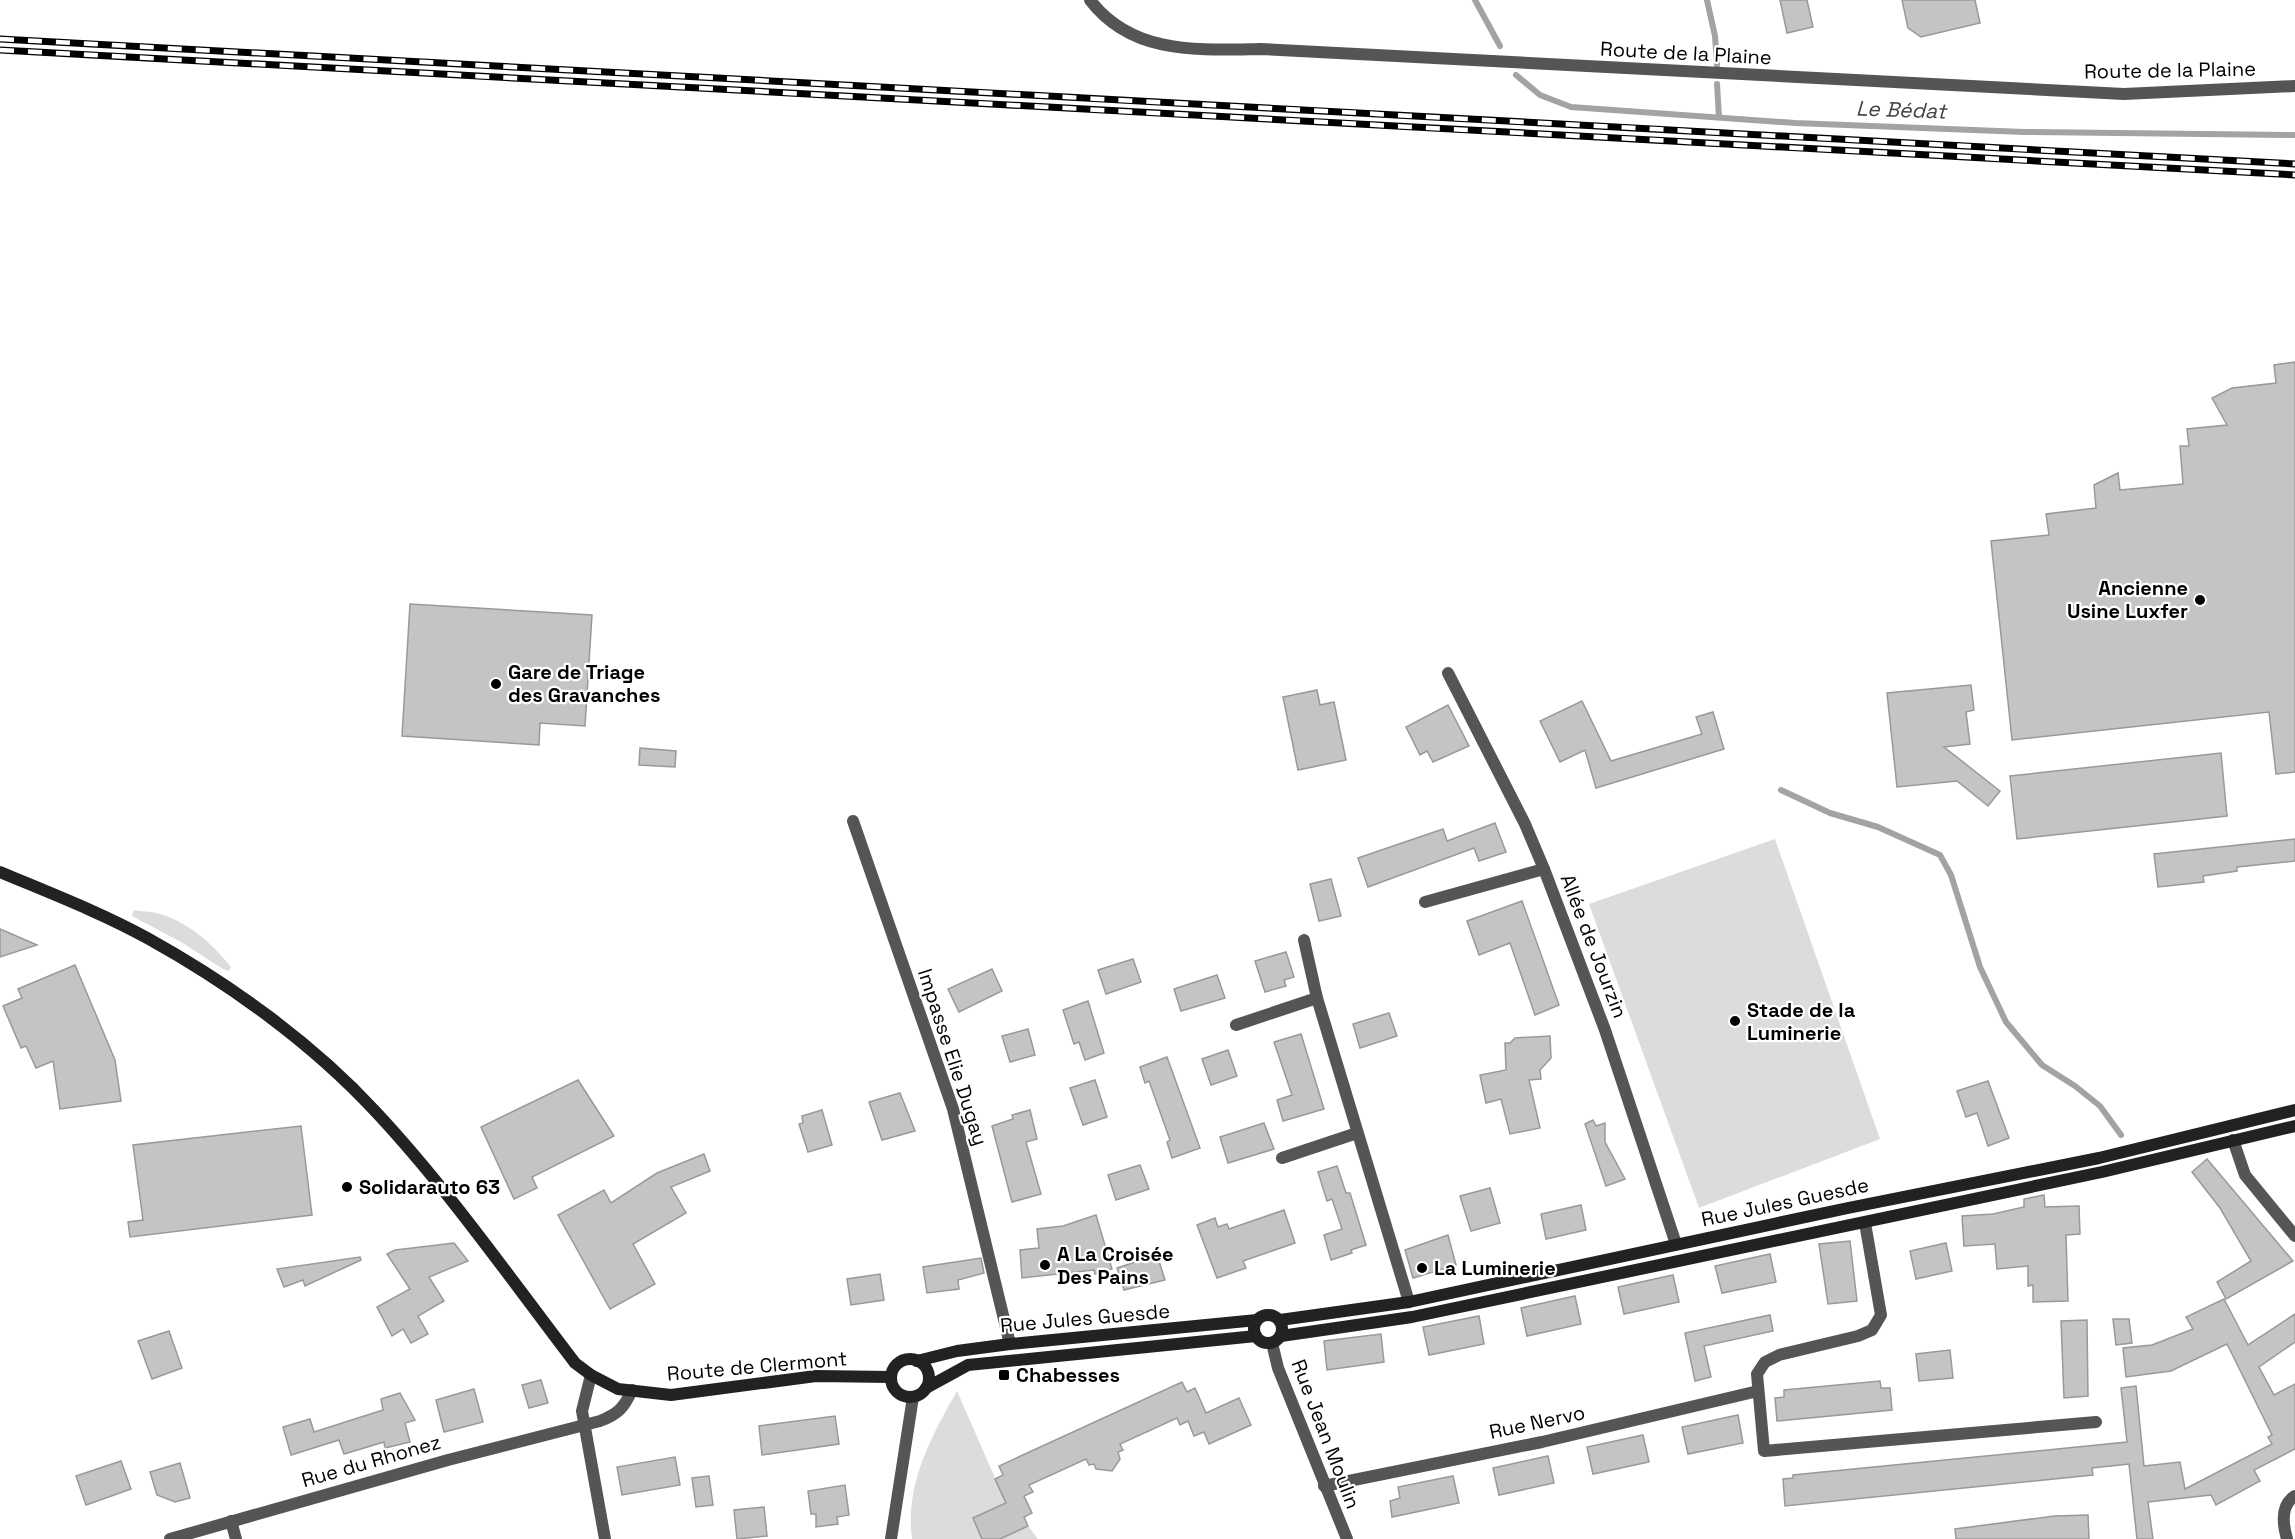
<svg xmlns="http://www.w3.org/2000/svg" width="2295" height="1539" viewBox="0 0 2295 1539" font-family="'Space Grotesk',sans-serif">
  <rect width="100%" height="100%" fill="#fff"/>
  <g fill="#dcdcdc">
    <polygon points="1775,839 1880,1139 1699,1208 1589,904"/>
    <path d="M134,910C141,912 149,911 157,913C187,921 213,944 231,967L229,971L223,969L181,942L132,916Z"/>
    <path d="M957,1391L1006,1503L973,1518L982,1539H912C905,1484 931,1437 957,1391Z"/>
    <polygon points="1028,1526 1038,1539 1000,1539"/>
  </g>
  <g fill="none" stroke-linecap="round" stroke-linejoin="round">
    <g stroke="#a3a3a3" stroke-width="6">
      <polyline points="1475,0 1500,46"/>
      <polyline points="1707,0 1715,36 1717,65"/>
      <polyline points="1516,75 1540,95 1571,107 1795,123 2024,132 2295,135"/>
      <polyline points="1717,84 1719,117"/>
      <polyline points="1781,790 1830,813 1878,827 1940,855 1951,875 1980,967 2006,1022 2042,1065 2075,1086 2100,1106 2121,1135"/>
    </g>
  </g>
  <g fill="#c4c4c4" stroke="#999" stroke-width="1.5">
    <polygon points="1780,0 1807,0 1813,27 1787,33"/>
    <polygon points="1902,0 1975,0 1980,23 1921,37 1908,28"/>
    <polygon points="2295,362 2295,772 2276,774 2269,712 2012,740 1991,541 2049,535 2046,514 2096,508 2094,485 2118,473 2120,490 2183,484 2180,446 2189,446 2187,429 2227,425 2212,398 2232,388 2276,383 2274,365"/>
    <polygon points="410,604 592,615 585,726 540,723 539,745 402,736"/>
    <polygon points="1971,685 1974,710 1966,712 1970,744 1944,747 2000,791 1988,806 1957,781 1897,787 1887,693"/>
    <polygon points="1317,690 1320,705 1334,702 1346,760 1298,770 1283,697"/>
    <polygon points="1582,701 1611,761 1702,734 1696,717 1713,712 1724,749 1596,788 1585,750 1560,762 1540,721"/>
    <polygon points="1448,705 1469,746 1433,762 1427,751 1420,755 1406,727"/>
    <polygon points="640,748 676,751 675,767 639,765"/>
    <polygon points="2221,753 2227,816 2017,839 2010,776"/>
    <polygon points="1495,823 1506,852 1479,861 1474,848 1368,887 1358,858 1443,829 1447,841"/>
    <polygon points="2295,839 2295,861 2237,867 2237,871 2203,876 2204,882 2158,887 2154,854"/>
    <polygon points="1331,879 1341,916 1319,921 1310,884"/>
    <polygon points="1522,901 1559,1005 1535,1015 1510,943 1479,955 1467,921"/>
    <polygon points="0,929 37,945 0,957"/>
    <polygon points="1286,952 1294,977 1284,980 1286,986 1265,992 1255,961"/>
    <polygon points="1133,959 1141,982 1106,994 1098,970"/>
    <polygon points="75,965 115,1060 121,1101 60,1109 53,1061 36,1068 26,1046 21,1048 3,1006 22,998 18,989"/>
    <polygon points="992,969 1002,991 959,1012 948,989"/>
    <polygon points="1217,975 1225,998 1181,1011 1174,989"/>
    <polygon points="1088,1001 1104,1053 1085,1060 1079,1042 1074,1044 1063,1010"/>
    <polygon points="1389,1013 1397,1036 1360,1048 1353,1024"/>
    <polygon points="1028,1029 1035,1055 1010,1062 1002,1036"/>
    <polygon points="1301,1034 1324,1109 1283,1121 1277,1100 1292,1095 1274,1042"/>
    <polygon points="1550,1036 1551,1058 1540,1070 1541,1079 1529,1080 1540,1128 1510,1134 1501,1099 1486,1103 1480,1075 1506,1070 1505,1043 1510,1043 1515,1038"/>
    <polygon points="1228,1050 1237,1076 1211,1085 1202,1059"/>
    <polygon points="1167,1057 1200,1148 1172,1158 1167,1142 1170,1140 1149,1081 1145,1083 1140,1067"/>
    <polygon points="578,1080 614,1136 532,1177 537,1188 514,1199 481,1127"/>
    <polygon points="1095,1080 1107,1117 1083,1125 1070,1088"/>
    <polygon points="1988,1081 2009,1138 1988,1146 1977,1113 1966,1117 1957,1091"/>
    <polygon points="900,1093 915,1131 882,1140 869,1102"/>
    <polygon points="822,1110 832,1145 808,1152 799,1124 803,1123 802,1116"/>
    <polygon points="1030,1110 1037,1139 1026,1142 1041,1194 1012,1202 992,1126 1013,1119 1012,1115"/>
    <polygon points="1593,1120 1596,1126 1605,1123 1605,1142 1625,1179 1606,1186 1585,1124"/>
    <polygon points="1264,1123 1274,1149 1228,1163 1220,1137"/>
    <polygon points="301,1126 312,1215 130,1237 128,1222 143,1220 133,1145"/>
    <polygon points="704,1154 710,1171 671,1187 686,1213 633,1244 655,1284 610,1309 558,1215 604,1190 611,1203 657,1173"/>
    <polygon points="2207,1159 2293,1261 2226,1299 2217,1282 2251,1261 2220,1208 2192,1172"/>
    <polygon points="1140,1165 1149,1189 1116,1200 1108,1175"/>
    <polygon points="1337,1166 1346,1193 1350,1193 1366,1245 1351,1250 1352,1253 1331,1260 1324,1235 1342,1229 1332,1199 1327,1201 1318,1172"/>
    <polygon points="1490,1188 1500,1223 1471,1231 1460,1196"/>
    <polygon points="2044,1195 2045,1207 2079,1206 2080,1234 2066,1235 2068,1301 2033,1302 2033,1285 2028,1286 2028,1266 1997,1269 1995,1244 1964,1246 1962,1216 1993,1214 2024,1207 2024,1199"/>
    <polygon points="1581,1205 1586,1230 1546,1239 1541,1214"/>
    <polygon points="1284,1210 1295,1243 1243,1261 1246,1268 1217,1278 1197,1225 1215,1218 1218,1227 1227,1224 1229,1229"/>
    <polygon points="1096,1215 1112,1269 1095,1274 1094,1270 1022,1278 1020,1250 1039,1248 1037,1229 1063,1226"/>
    <polygon points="1448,1235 1456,1265 1413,1278 1405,1250"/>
    <polygon points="1850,1241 1857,1301 1828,1304 1819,1244"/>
    <polygon points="454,1243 468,1261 429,1277 444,1301 418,1316 428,1334 411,1343 403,1329 392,1336 377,1307 410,1289 387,1254 395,1250"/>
    <polygon points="1946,1243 1952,1271 1916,1279 1910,1251"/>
    <polygon points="1770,1254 1776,1282 1722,1293 1715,1266"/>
    <polygon points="1157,1255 1165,1280 1124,1290 1117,1268"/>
    <polygon points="360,1257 361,1260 305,1286 303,1280 284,1287 277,1269"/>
    <polygon points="981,1258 984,1273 958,1280 959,1289 927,1293 923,1267"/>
    <polygon points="880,1274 884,1300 851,1305 847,1279"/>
    <polygon points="1673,1275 1679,1302 1624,1314 1618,1287"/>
    <polygon points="1575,1296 1581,1324 1527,1336 1521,1308"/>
    <polygon points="2224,1299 2248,1345 2295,1314 2295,1342 2259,1367 2274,1395 2295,1384 2295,1449 2254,1470 2260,1481 2216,1505 2211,1495 2148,1502 2153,1539 2137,1539 2129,1464 2092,1468 2093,1475 1785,1506 1783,1479 1793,1478 1793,1475 2127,1442 2121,1388 2136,1386 2144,1466 2180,1462 2185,1489 2272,1444 2268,1437 2272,1435 2227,1344 2171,1371 2126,1377 2123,1348 2152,1345 2193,1329 2186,1317"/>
    <polygon points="1770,1315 1773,1331 1704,1346 1711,1377 1695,1381 1685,1333"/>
    <polygon points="1479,1316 1484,1344 1429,1355 1423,1327"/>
    <polygon points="2113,1319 2129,1319 2132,1343 2116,1345"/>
    <polygon points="2087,1320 2088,1396 2064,1398 2061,1321"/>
    <polygon points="169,1331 182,1368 152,1379 138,1341"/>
    <polygon points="1381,1334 1384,1362 1327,1370 1324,1341"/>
    <polygon points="1950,1350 1953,1378 1919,1381 1916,1354"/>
    <polygon points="541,1380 548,1403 529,1408 522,1385"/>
    <polygon points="1880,1381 1881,1388 1890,1388 1892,1410 1777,1421 1775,1398 1784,1397 1784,1390"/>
    <polygon points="1182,1382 1187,1392 1195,1388 1206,1413 1239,1398 1251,1425 1209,1444 1204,1432 1194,1436 1188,1421 1180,1425 1177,1418 1120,1444 1123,1450 1118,1452 1120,1459 1112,1471 1096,1469 1094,1464 1089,1465 1086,1459 1029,1485 1033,1492 1024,1496 1032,1513 1024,1517 1028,1526 1000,1539 982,1539 973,1518 1006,1503 995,1479 1003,1475 999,1466"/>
    <polygon points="474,1389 483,1422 444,1432 436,1400"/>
    <polygon points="400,1393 415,1420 405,1423 410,1442 385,1448 384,1442 344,1454 339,1440 291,1455 283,1427 310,1419 314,1432 383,1410 381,1399"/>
    <polygon points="1738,1415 1743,1443 1688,1454 1682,1427"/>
    <polygon points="835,1416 839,1444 762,1455 759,1426"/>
    <polygon points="1643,1435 1649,1462 1593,1474 1587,1447"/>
    <polygon points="1548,1456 1554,1483 1499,1495 1493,1468"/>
    <polygon points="675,1457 680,1485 622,1495 617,1467"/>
    <polygon points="121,1461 131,1489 86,1505 76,1476"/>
    <polygon points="180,1463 190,1498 175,1502 157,1495 150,1472"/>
    <polygon points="709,1476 713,1505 696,1507 692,1478"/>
    <polygon points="1453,1476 1459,1503 1392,1517 1390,1501 1400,1498 1398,1487"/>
    <polygon points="845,1485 849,1515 837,1517 838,1524 816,1527 816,1514 811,1514 808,1491"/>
    <polygon points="764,1507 767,1536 737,1539 734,1510"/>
    <polygon points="2088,1515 2089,1539 1956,1539 1955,1529 2054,1516"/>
  </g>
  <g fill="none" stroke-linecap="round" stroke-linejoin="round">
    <g stroke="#555" stroke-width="12">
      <path d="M1090,0C1132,55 1198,50 1261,49L2124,94L2295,86"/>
      <polyline points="1448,673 1525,824 1544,869 1605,1030 1676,1244"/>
      <polyline points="853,821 953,1109 1010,1344"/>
      <polyline points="1425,902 1544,869"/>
      <polyline points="1304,940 1317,998 1409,1302"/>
      <polyline points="1236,1025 1317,998"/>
      <polyline points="2233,1140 2245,1175 2295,1236"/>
      <polyline points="1282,1158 1357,1133"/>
      <polyline points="1865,1223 1881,1315 1872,1330 1858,1336 1779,1355 1765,1362 1757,1374 1764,1451 2096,1422"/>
      <polyline points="1272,1343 1278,1368 1347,1539"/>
      <polyline points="591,1375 582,1411 605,1539"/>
      <polyline points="1324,1486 1542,1442 1758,1391"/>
      <polyline points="231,1521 236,1539"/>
      <path d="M170,1539L448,1460L600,1421C618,1414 624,1408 632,1390"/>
      <polyline points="891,1539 913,1397"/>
      <path d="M2287,1539C2283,1525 2280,1505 2295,1496"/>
    </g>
    <g stroke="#222" stroke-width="12">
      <path d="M0,872C50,893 102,913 149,939C230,984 312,1043 375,1111C448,1189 510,1278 575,1363L591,1375L618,1389L671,1395L816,1376L891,1377"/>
      <circle cx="1268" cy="1329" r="14"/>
      <polyline points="1280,1320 1409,1302 1848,1208 2099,1158 2295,1110"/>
      <polyline points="1281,1336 1412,1317 2102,1172 2295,1126"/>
      <circle cx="910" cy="1378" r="19"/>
      <polyline points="917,1361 957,1351 1010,1344 1257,1320"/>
      <polyline points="926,1388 968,1365 1256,1336"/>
    </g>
    <g stroke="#000" stroke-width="7">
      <g id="rail">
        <polyline points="0,39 2295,164"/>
        <polyline points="0,50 2295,175"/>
      </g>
    </g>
    <use href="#rail" stroke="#fff" stroke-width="4.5" stroke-dasharray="14" stroke-linecap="butt"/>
  </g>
  <g fill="#000" stroke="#fff" stroke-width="2">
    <circle cx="2200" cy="600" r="6"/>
    <circle cx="496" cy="684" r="6"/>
    <circle cx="1735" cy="1021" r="6"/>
    <circle cx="347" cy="1187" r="6"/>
    <circle cx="1045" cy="1265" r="6"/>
    <circle cx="1422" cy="1268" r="6"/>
    <rect x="998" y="1369" width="12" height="12" rx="3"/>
  </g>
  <g text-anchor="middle" stroke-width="4.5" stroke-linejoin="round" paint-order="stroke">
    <g font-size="20" fill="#000" stroke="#fff">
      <text transform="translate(1686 53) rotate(3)" y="7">Route de la Plaine</text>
      <text transform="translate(2170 70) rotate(-1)" y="7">Route de la Plaine</text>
      <text transform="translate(1594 946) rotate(69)" y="7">Allée de Jourzin</text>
      <text transform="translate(953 1057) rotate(72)" y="7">Impasse Elie Dugay</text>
      <text transform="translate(1785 1202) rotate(-12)" y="7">Rue Jules Guesde</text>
      <text transform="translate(1085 1318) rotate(-5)" y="7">Rue Jules Guesde</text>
      <text transform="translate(757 1366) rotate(-5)" y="7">Route de Clermont</text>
      <text transform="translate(1537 1422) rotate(-12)" y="7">Rue Nervo</text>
      <text transform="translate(1326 1434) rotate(69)" y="7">Rue Jean Moulin</text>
      <text transform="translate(371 1461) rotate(-16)" y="7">Rue du Rhonez</text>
    </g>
    <g font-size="20" font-weight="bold" fill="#000" stroke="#fff" text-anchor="start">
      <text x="2188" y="595" text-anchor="end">Ancienne<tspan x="2188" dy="23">Usine Luxfer</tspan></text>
      <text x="508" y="679">Gare de Triage<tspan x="508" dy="23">des Gravanches</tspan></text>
      <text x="1747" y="1017">Stade de la<tspan x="1747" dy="23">Luminerie</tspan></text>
      <text x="359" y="1194">Solidarauto 63</text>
      <text x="1057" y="1261">A La Croisée<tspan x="1057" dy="23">Des Pains</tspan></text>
      <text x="1434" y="1275">La Luminerie</text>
      <text x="1016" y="1382">Chabesses</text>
    </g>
    <g font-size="21" font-style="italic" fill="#444" stroke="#fff">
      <text transform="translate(1901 110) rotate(2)" y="7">Le Bédat</text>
    </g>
  </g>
</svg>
